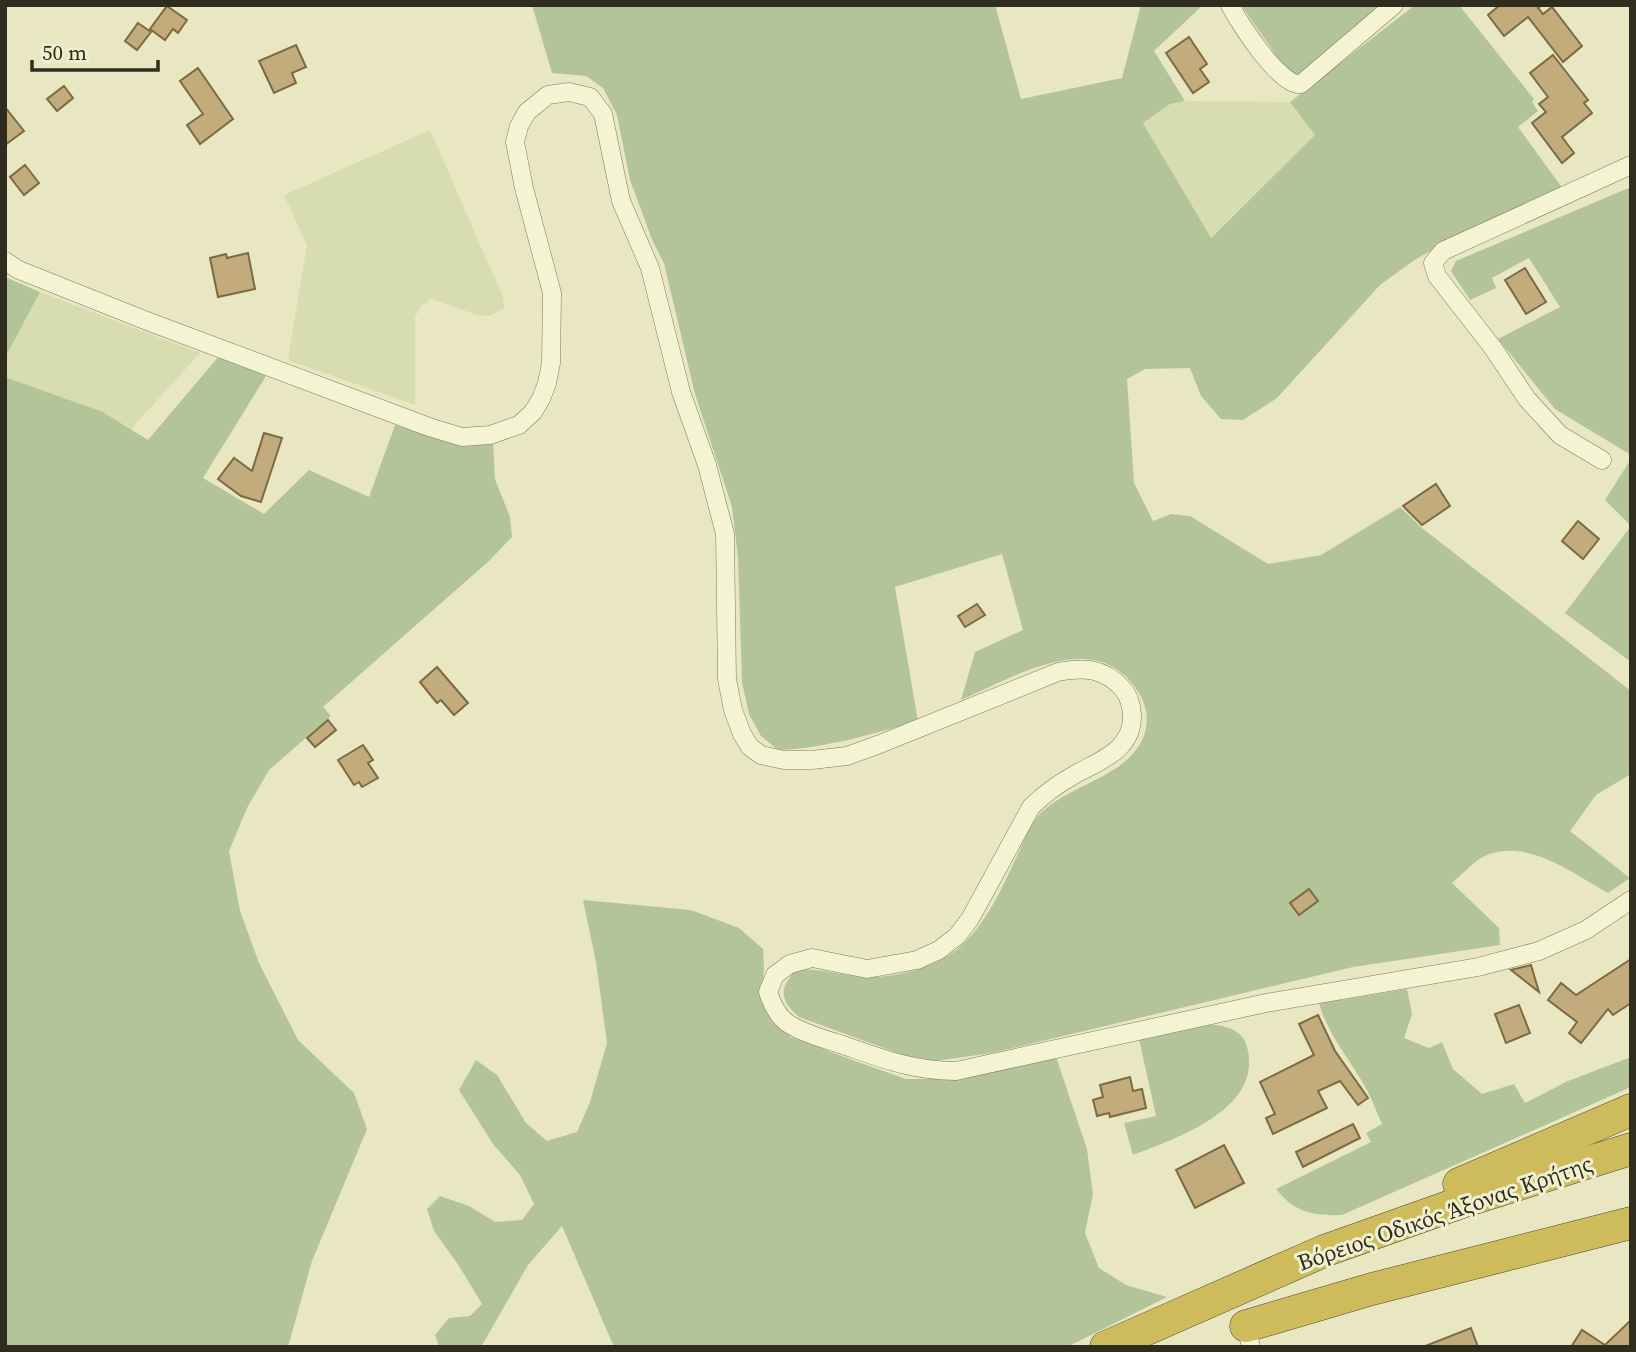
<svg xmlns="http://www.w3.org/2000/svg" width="1636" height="1352" viewBox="0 0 1636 1352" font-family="'Source Serif 4',serif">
  <rect width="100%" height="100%" fill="#e8e7c2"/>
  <g fill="#d8ddb1">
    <polygon points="1185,101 1290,102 1316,134 1210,238 1143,123 1170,104"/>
    <polygon points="430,130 503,297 504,308 491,316 477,315 431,299 421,306 415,317 415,405 288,360 307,245 284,195"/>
    <polygon points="40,292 200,353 131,429 103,412 5,377 5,358"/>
  </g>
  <g fill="#b3c598">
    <path d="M532,5H995L1021,99L1122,78L1141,5H1203L1154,51L1185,101L1170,104L1143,123L1211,238L1315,135L1290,102L1415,5H1459L1534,99L1532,102L1538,111L1518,127L1563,189L1477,226L1416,259L1380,285L1277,398L1243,420L1221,419L1201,396L1190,368L1145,369L1127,379L1134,483L1153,521L1171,514L1190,516L1268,564L1321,555L1400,507L1422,528L1631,691V774L1596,795L1570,831L1630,878L1608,893C1572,873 1529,839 1487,855C1474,860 1462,875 1452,883L1499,928L1500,945L1353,967L992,1053L935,1061L911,1058L799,1017C779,999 779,989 796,970C822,967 845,977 870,977C893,977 921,970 941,960C980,940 1000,892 1018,854C1023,843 1029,827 1037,817C1066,785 1117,781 1140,744C1149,729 1149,710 1140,695C1099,624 1016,676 961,700L975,652L1023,630L1002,554L895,587L918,721C872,734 827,748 778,750L761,736L749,714L742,682L738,557L732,507L695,394L664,263L653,242L630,180L617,115L603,88L586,76L552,73Z"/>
    <polygon points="1241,5 1382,5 1296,77 1287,71"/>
    <polygon points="1631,187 1631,455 1555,409 1498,339 1560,307 1529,258 1492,278 1496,288 1470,300 1451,271 1456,261"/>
    <polygon points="5,277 40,292 5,358"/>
    <polygon points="219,356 266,376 203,478 264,514 309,470 369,497 395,425 435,438 493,442 495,479 510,517 512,537 490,560 323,707 331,716 269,770 247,808 229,851 240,911 259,963 298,1040 354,1093 367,1129 312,1261 288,1347 5,1347 5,377 103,412 148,440"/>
    <polygon points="1631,459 1631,662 1565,613 1631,526 1605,500"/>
    <polygon points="583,900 691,910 739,928 763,949 764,967 762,997 771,1020 791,1037 855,1061 906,1079 952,1079 1055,1054 1087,1149 1093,1194 1085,1233 1099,1268 1126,1285 1167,1297 1067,1347 614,1347 562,1226 528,1265 481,1347 439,1347 435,1335 449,1318 470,1316 482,1304 459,1266 434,1231 427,1209 440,1196 469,1206 495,1222 522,1220 534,1204 520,1175 493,1144 459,1090 476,1060 497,1075 526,1123 547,1141 577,1132 590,1102 607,1043 596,962"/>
    <path d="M1407,989L1412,1014L1404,1038L1429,1048L1442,1042L1453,1069L1482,1094L1514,1084L1525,1103L1568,1081L1631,1057V1087L1342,1215C1314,1216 1295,1213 1276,1189L1371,1142L1366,1133L1382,1124C1376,1111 1371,1096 1363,1083C1347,1056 1326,1031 1318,1000H1342Z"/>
    <path d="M1202,1024C1223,1025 1244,1027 1248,1051C1260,1110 1177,1138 1133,1155L1124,1123L1156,1116L1138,1034Z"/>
  </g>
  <g fill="#c2ac7c" stroke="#7c6a44" stroke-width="2">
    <polygon points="1500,5 1542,5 1538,8 1543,14 1552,7 1582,46 1563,62 1528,17 1504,36 1488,15"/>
    <polygon points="167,6 187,20 178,33 173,29 165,40 150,29"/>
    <polygon points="138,23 151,32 137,50 125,41"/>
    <polygon points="1189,37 1207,64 1200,69 1209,82 1193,93 1166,53"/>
    <polygon points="296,45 306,67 292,73 296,83 274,93 259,61"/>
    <polygon points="1553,55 1588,100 1584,103 1592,113 1562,137 1574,153 1562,163 1532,123 1546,112 1539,104 1548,97 1530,73"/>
    <polygon points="198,68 233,119 200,144 187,125 203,114 180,81"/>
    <polygon points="64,86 73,98 57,111 47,99"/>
    <polygon points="5,107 24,131 5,145"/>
    <polygon points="25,165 39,183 24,195 10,177"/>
    <polygon points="248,253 255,289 218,297 210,258 226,254 227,258"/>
    <polygon points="1525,268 1546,302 1526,314 1505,280"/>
    <polygon points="264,433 282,438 261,502 241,496 218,479 234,458 252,471"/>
    <polygon points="1436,484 1450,506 1422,525 1403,506"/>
    <polygon points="1578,521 1599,539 1583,559 1562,541"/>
    <polygon points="977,604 985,615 965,627 958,616"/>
    <polygon points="437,667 468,703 454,715 441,700 437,703 420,682"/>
    <polygon points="328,720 336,730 315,747 307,738"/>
    <polygon points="363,745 373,760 368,763 378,778 362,787 359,782 354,785 338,760"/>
    <polygon points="1309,889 1318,901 1299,915 1290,903"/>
    <polygon points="1631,959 1631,1003 1613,1015 1608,1009 1581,1043 1569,1033 1577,1022 1548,1000 1561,983 1576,995"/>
    <polygon points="1531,965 1539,992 1511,970"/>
    <polygon points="1519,1005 1530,1033 1506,1043 1495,1014"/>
    <polygon points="1318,1015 1335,1051 1368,1098 1358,1105 1340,1081 1318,1091 1327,1108 1273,1134 1266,1118 1275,1114 1260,1082 1314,1055 1299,1024"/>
    <polygon points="1130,1077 1133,1091 1142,1089 1146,1108 1110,1117 1109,1113 1097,1116 1093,1100 1103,1097 1100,1085"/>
    <polygon points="1353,1124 1360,1138 1303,1167 1296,1152"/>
    <polygon points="1224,1145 1244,1183 1195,1208 1176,1170"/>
    <polygon points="1631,1320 1631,1347 1571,1347 1582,1330 1605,1345"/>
    <polygon points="1471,1328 1478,1347 1426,1347 1425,1346"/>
  </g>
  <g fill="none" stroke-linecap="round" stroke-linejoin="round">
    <g stroke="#80795b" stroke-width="19">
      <g id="minor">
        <path d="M1230,5C1239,23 1281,88 1301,84L1394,5"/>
        <path d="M5,261L19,270L147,321L429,427L462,437L490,435L519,425L533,412L541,399L547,383L551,363L552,293L524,188L515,142L519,126L527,112L548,95L569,92L590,97L603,114L621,201L650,268L681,392L707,465L725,534L727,679L733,710L742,734L750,747L761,755L784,760H812L847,756L880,744L1058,672C1084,667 1104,668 1122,688C1130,697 1132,707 1132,718C1131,751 1099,761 1074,775C1058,784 1044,794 1031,807L970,919L957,936L939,950L917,960L867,969L812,958L790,964L775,975L768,992C772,1004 778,1017 789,1024C803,1033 823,1039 840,1044C881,1058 912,1071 956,1071L1266,1003L1478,967L1539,951L1586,930L1631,900"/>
        <polyline points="1602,460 1560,435 1527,399 1493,348 1437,276 1433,263 1443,251 1631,165"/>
        <polyline points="1246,1326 1251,1347"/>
      </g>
    </g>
    <g stroke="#4e462f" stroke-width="33">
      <g id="motorway">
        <polyline points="1459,1184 1631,1110"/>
        <polyline points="1246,1326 1372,1289 1631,1223"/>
        <polyline points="1106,1347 1324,1251 1465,1201 1631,1149"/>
      </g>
    </g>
    <use href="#minor" stroke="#f4f3d4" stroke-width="18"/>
    <use href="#motorway" stroke="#cebc5c" stroke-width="32"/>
  </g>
  <g text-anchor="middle" stroke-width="6" stroke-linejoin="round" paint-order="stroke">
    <g font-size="23" fill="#312d1e" stroke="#f0f0d1">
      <text transform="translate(1445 1213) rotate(-19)" y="8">Βόρειος Οδικός Άξονας Κρήτης</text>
    </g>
  </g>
  <rect width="1636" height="1352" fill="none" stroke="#312d1e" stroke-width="14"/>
  <path d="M32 60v10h126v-10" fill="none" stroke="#312d1e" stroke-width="3.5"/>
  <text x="42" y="60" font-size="21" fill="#312d1e" stroke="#f0f0d1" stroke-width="5" paint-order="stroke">50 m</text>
</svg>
